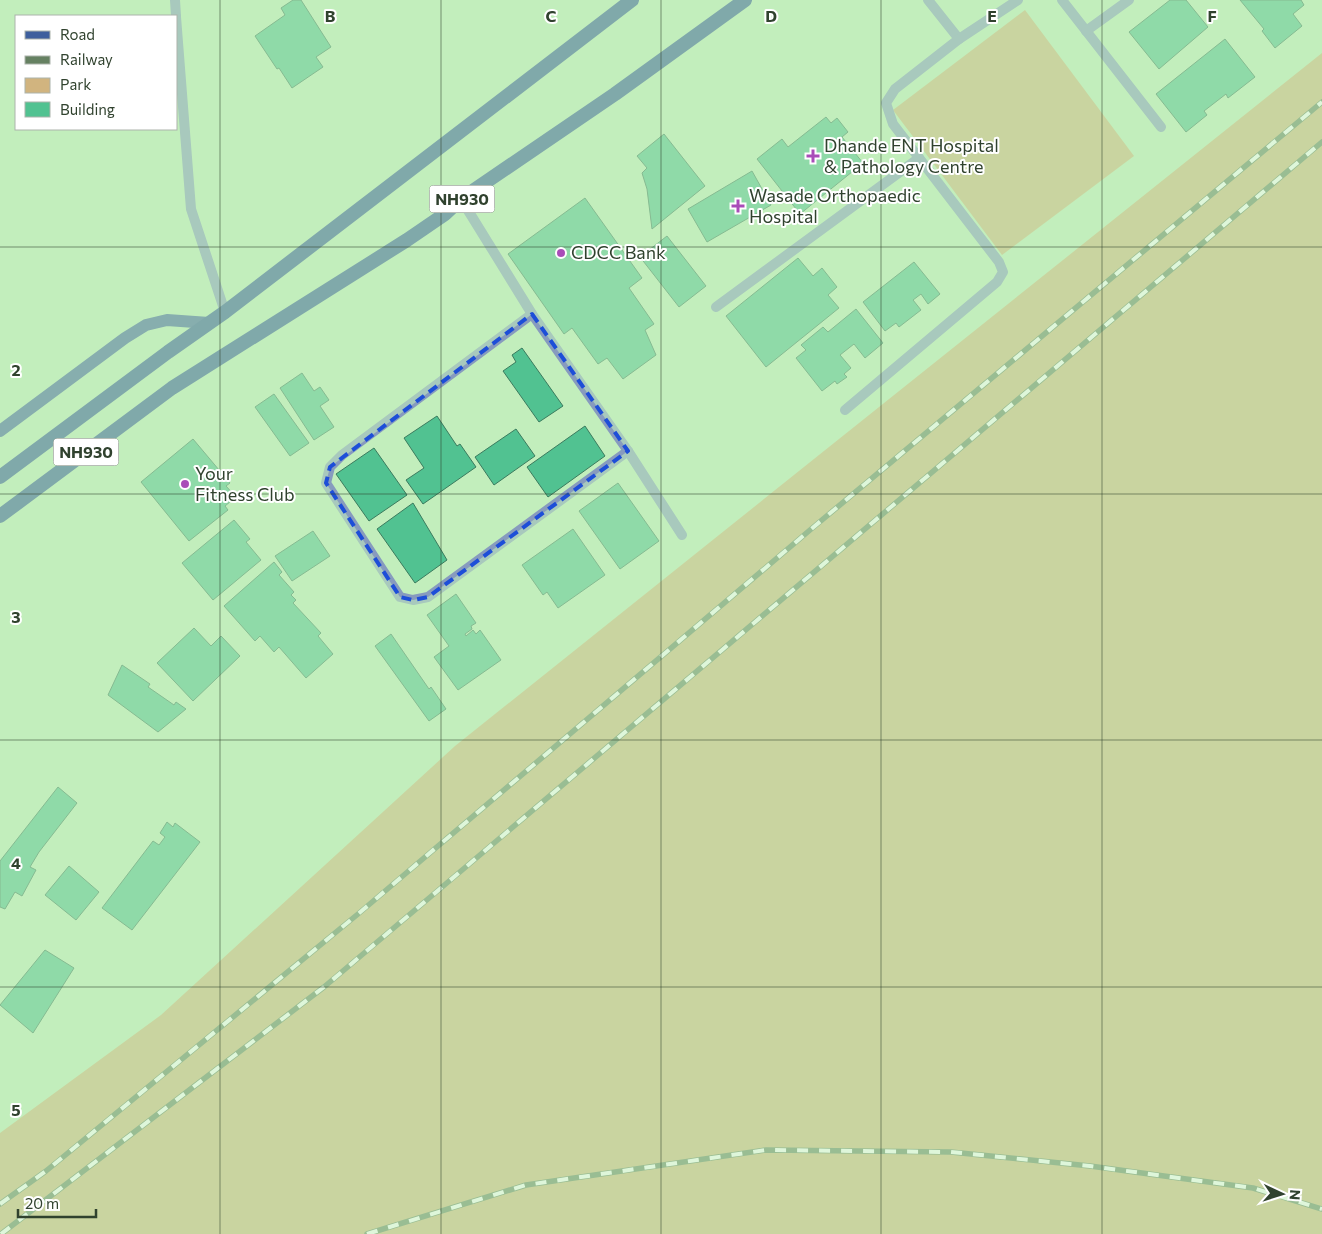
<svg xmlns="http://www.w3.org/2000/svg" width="1322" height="1234" viewBox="0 0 1322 1234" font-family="Commissioner,sans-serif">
  <rect width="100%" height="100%" fill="#c2eebc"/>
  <g fill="#d1b47f">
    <polygon points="1025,10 1134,156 1002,255 893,110"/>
    <polygon points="1322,53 1322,1234 0,1234 0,1133 161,1015 455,746"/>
  </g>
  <g fill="#51c291" stroke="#3b7b5e">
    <polygon points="293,0 301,0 331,47 316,57 323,67 292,88 279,68 277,69 255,36 285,15 281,8"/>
    <polygon points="1170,0 1186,0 1208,27 1159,69 1129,32"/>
    <polygon points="1240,0 1301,0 1304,5 1293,14 1302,26 1275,48 1262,31 1264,29"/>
    <polygon points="1225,39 1255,77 1228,98 1226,94 1204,111 1207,115 1186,132 1156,94"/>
    <polygon points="826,117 831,123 837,118 848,132 842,137 863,163 800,214 757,159 782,139 788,147"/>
    <polygon points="664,134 705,186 652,229 647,189 642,173 647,168 637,156"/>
    <polygon points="752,171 771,205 707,242 688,209"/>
    <polygon points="585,198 642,278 629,288 654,324 645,330 656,355 623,379 607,358 598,364 572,328 564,334 508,254"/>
    <polygon points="667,236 706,286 679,307 640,257"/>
    <polygon points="798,258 813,276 822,268 837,287 828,295 839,308 766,367 726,316"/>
    <polygon points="914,262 940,294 928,304 921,294 913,300 921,310 899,327 896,323 885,331 863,302"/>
    <polygon points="856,309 883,343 865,358 854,344 840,355 851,368 844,374 847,377 837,384 835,381 822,391 796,358 806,350 801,345 823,327 828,332"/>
    <polygon points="522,348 563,406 539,422 503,371 516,362 512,355"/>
    <polygon points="302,373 314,391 320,387 329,400 320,406 334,427 314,440 280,388"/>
    <polygon points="274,394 309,443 290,456 255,407"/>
    <polygon points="437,416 457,446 460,444 476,467 423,504 406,480 424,468 404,438"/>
    <polygon points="585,426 605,456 548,497 527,467"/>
    <polygon points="516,429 535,456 494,485 475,457"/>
    <polygon points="193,439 230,483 226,486 236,497 225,506 228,510 189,541 141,482"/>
    <polygon points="374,448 407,495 369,521 336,474"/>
    <polygon points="618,483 659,541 620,569 579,511"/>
    <polygon points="413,503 447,560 415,583 377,529"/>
    <polygon points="234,520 250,539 246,542 261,560 213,600 182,563"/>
    <polygon points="573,529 605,575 558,608 547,592 543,595 522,565"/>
    <polygon points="313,531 330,556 292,581 275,556"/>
    <polygon points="274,562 282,572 279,575 294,592 291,595 296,600 293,603 321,633 318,636 333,654 306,678 279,647 274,652 260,636 255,641 224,606"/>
    <polygon points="456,594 476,623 471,626 472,629 465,634 466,636 473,630 476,634 480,630 501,660 458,690 434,657 449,646 427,615"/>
    <polygon points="194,628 211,646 221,636 240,656 193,701 157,663"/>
    <polygon points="391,634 429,689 431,687 446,709 429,721 375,646"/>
    <polygon points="122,665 150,684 148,687 174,705 176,702 186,709 158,732 108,695"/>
    <polygon points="58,787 77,803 39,852 30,867 36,870 22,896 15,892 5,909 0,907 0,861"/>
    <polygon points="167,822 173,827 175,823 200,842 132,930 102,908 153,841 159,845 165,837 160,833"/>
    <polygon points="69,866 99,892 76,920 45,895"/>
    <polygon points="45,950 74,968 33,1033 0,1005"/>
  </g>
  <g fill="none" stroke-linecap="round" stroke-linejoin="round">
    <g stroke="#879bbe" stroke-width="10">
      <polyline points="175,0 176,16"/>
      <polyline points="928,0 959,39"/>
      <polyline points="1062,0 1161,127"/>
      <polyline points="176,17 191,209 225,312"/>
      <polyline points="1086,31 1129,0"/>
      <polyline points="461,199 532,314 628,451 682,535"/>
      <polyline points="716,307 919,158"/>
      <polyline points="532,314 342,455 330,467 326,483 400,597 413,600 428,597 628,451"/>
      <polyline points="845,410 997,282 1003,272 999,262 893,124 886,103 895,89 959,39 1018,0"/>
    </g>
    <polyline stroke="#3e5f9d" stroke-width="12" points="0,431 125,338 146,325 167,320 209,323"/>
    <g stroke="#305496" stroke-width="14">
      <polyline points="0,477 168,352 225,312 632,0"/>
      <polyline points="0,516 172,388 407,240 445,214 461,199 615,94 745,0"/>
    </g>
    <g stroke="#668162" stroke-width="5.5">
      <g id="rail">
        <polyline points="0,1204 46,1171 358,914 810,530 1322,102"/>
        <polyline points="1,1234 324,987 1322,142"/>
        <polyline points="367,1234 526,1185 766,1150 951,1152 1090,1166 1253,1188 1322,1209"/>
      </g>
    </g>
    <use href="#rail" stroke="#fff" stroke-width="4" stroke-dasharray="11" stroke-linecap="butt"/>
  </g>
  <path d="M0 0H1322V1234H0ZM532,314L628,451L428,597L413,600L400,597L326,483L330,467Z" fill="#c2eebc" fill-opacity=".55" fill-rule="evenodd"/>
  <path fill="none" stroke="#1d4ed8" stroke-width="4" stroke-dasharray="10 6" stroke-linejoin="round" d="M532,314L628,451L428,597L413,600L400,597L326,483L330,467Z"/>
  <path fill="none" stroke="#30422e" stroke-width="1" stroke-opacity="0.55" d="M220,0V1234M441,0V1234M661,0V1234M881,0V1234M1102,0V1234M0,247H1322M0,494H1322M0,740H1322M0,987H1322"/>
  <g fill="#a94db8" stroke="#fff" stroke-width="2">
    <path d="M810.5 148.5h5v5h5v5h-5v5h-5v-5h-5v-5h5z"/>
    <path d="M735.5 198.5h5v5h5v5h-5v5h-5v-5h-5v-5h5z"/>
    <circle cx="561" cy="253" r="5"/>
    <circle cx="185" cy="484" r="5"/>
  </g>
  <g text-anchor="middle" stroke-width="4" stroke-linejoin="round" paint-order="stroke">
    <g fill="#fff" stroke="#6e7b6d" stroke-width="1">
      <rect x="429.5" y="185.5" width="65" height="27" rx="4"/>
      <rect x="53.5" y="438.5" width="65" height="27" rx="4"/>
    </g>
    <g font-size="16" font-weight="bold" fill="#30422e">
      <text x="462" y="205">NH930</text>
      <text x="86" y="458">NH930</text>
    </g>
    <g font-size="18" fill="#30422e" stroke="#fff" text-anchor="start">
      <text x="824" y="152">Dhande ENT Hospital<tspan x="824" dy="21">&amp; Pathology Centre</tspan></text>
      <text x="749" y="202">Wasade Orthopaedic<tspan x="749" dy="21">Hospital</tspan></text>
      <text x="571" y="259">CDCC Bank</text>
      <text x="195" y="480">Your<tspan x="195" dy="21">Fitness Club</tspan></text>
    </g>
  </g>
  <g font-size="16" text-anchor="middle" font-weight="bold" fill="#30422e" stroke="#fff" stroke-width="4" stroke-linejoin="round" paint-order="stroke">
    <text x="330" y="22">B</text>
    <text x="551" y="22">C</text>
    <text x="771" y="22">D</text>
    <text x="992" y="22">E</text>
    <text x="1212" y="22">F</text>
    <text x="16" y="376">2</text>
    <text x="16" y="623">3</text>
    <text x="16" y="869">4</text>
    <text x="16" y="1116">5</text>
  </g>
  <rect x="15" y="15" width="162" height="115" fill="#ffffff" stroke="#acb3ab"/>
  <rect x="25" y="31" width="25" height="8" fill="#3e5f9d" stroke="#acb3ab"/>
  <text x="60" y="40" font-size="15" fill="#30422e">Road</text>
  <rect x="25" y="56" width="25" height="8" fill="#668162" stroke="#acb3ab"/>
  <text x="60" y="65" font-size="15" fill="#30422e">Railway</text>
  <rect x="25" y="78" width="25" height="15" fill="#d1b47f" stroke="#acb3ab"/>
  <text x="60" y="90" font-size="15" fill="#30422e">Park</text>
  <rect x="25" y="102" width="25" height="15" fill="#51c291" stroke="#acb3ab"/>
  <text x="60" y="115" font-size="15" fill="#30422e">Building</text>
  <g transform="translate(1282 1194) rotate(94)" stroke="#ffffff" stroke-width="4" paint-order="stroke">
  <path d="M0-4L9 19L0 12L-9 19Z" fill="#30422e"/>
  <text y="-8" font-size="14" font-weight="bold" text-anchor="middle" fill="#30422e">N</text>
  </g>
  <path d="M18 1209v8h78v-8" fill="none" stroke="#30422e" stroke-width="2.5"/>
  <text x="25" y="1209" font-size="15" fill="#30422e" stroke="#ffffff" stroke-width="4" paint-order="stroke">20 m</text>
</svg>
